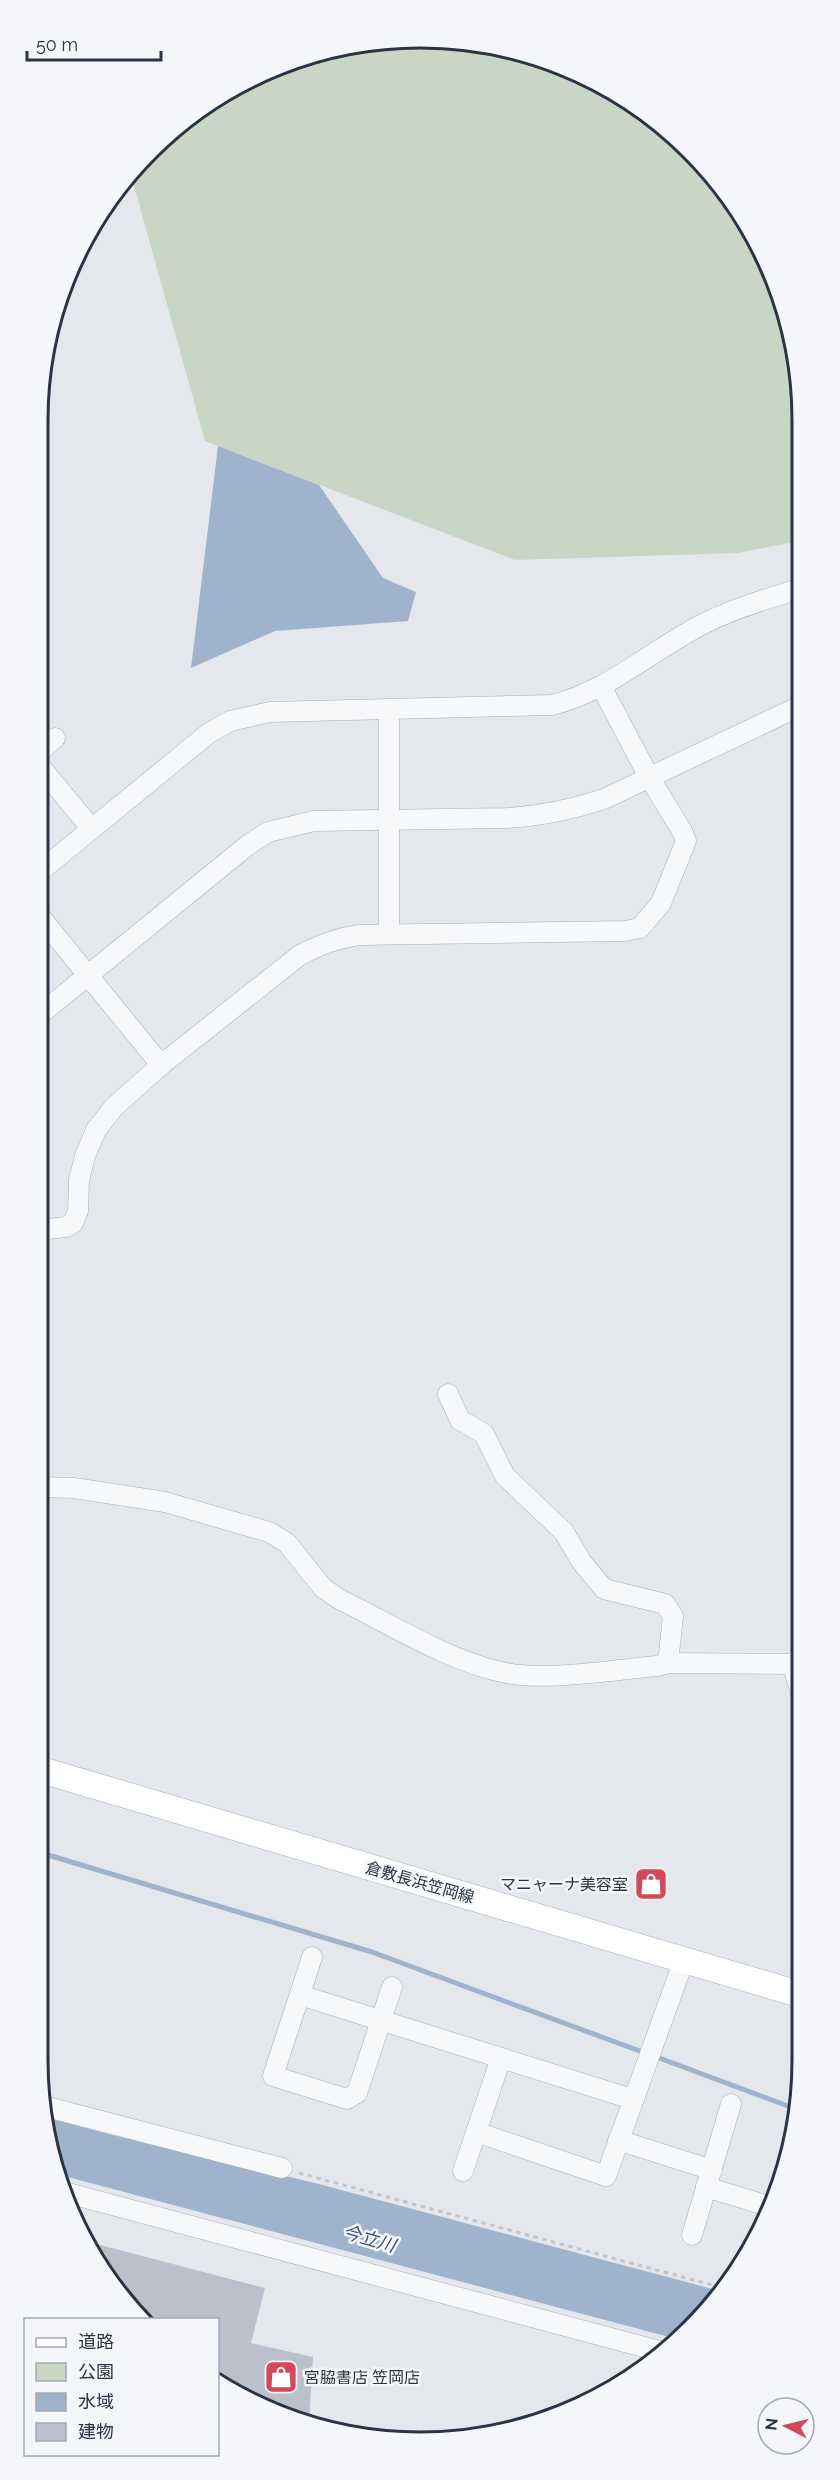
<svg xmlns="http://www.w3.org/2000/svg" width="840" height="2480" viewBox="0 0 840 2480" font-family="Raleway,'Noto Sans JP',sans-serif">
  <rect width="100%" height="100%" fill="#e4e7ec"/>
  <polygon fill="#c9d6c5" points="370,41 519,50 632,102 708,168 773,273 799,370 800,541 738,553 515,560 205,441 131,175 228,89"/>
  <g fill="#9fb4cc">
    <polygon points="218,446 319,485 383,578 416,592 408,621 275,631 191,668"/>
    <polygon points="49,2118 104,2133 315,2183 720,2291 673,2338 60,2175"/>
  </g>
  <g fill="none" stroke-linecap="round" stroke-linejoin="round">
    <g stroke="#9fb4cc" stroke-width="5">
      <polyline points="38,1852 372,1952 645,2053"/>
      <polyline points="654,2056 796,2109"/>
    </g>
  </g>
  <polygon fill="#bbc0ca" points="89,2242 265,2288 251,2343 313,2357 309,2421 251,2403 218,2378 218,2319 142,2319 133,2312"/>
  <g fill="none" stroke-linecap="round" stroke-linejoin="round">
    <g stroke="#a9aeb7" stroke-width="21">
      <g id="minor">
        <polyline points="38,753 55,738"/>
        <polyline points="38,764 91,828"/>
        <path d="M38,873L209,733L230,721L270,712L552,705C609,691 653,649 705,623C735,608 768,598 800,589"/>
        <polyline points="38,914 161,1065"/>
        <polyline points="389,933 389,711"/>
        <path d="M38,1016L248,845L268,832L314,821L507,818C541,816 571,810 604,799L800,706"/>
        <path d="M38,1230L66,1227L73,1223L78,1211L79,1180L85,1156L96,1130L114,1107L161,1065L300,955C320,945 337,938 359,935L625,931L640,928L661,903L686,841L682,831L649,777L601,686"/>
        <polyline points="448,1394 460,1420 484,1434 505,1476 564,1532 581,1561 604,1589 665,1604 673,1616 668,1663"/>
        <path d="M38,1487L74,1488L165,1502L269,1532L287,1543L323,1588L339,1599C390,1624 450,1662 506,1673C548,1681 613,1670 657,1666L668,1663L792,1664L802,1655"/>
        <polyline points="792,1664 802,1696"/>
        <polyline points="312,1957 273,2076 347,2099 357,2093 392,1987"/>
        <polyline points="300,1995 632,2099"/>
        <polyline points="47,2107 282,2168"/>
        <polyline points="476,2132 606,2176 684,1960"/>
        <polyline points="618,2140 712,2170"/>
        <polyline points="463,2171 501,2058"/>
        <polyline points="706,2187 768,2206"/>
        <polyline points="64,2192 659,2351"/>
        <polyline points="692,2235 731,2104"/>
      </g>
    </g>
    <g stroke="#a3abb8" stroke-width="27">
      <polyline id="major" points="38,1769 802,1995"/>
    </g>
    <polyline stroke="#c2c5cb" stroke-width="3" stroke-dasharray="4.5 4.5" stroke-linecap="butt" points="299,2173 723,2288"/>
    <use href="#minor" stroke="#f7f8fa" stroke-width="20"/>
    <use href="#major" stroke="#fff" stroke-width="26"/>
  </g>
  <defs>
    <g id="shop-square" transform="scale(1.725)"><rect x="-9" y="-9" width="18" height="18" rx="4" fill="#d1495b" stroke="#f4f6f9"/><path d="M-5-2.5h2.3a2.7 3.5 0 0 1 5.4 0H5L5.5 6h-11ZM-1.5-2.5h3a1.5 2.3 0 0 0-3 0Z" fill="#fff"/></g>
  </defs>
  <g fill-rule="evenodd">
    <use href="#shop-square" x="651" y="1884"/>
    <use href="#shop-square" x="281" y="2377"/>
  </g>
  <g text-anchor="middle" stroke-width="5" stroke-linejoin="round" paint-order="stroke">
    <g font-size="16" fill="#2b3445" stroke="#f4f6f9">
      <text transform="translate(420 1882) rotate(16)" y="6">倉敷長浜笠岡線</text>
    </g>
    <g font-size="16" fill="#2b3445" stroke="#f4f6f9" text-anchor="end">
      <text x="628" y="1890">マニャーナ美容室</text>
      <text x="304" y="2383" text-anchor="start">宮脇書店 笠岡店</text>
    </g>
    <g font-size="18" font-style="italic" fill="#34527a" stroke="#f4f6f9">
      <text transform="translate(369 2239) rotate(16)" y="6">今立川</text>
    </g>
  </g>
  <path d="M0 0H840V2480H0ZM420 48H420A372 372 0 0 1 792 420V2060A372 372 0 0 1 420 2432H420A372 372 0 0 1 48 2060V420A372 372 0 0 1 420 48Z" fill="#f4f6f9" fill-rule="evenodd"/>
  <path fill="none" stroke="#2b3445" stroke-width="3" d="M420 48H420A372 372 0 0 1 792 420V2060A372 372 0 0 1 420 2432H420A372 372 0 0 1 48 2060V420A372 372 0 0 1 420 48Z"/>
  <rect x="24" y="2318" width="195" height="138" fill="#f4f6f9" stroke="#a4a8b1" stroke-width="1.5"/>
  <rect x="36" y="2338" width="30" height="9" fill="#ffffff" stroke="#a4a8b1" stroke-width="1.5"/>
  <text x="78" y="2348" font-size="18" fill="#2b3445">道路</text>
  <rect x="36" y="2363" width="30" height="18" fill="#c9d6c5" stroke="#a4a8b1" stroke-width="1.5"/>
  <text x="78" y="2378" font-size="18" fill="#2b3445">公園</text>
  <rect x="36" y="2393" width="30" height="18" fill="#9fb4cc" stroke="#a4a8b1" stroke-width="1.5"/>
  <text x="78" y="2408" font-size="18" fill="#2b3445">水域</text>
  <rect x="36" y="2423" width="30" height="18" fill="#bbc0ca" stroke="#a4a8b1" stroke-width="1.5"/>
  <text x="78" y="2438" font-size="18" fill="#2b3445">建物</text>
  <g transform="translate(786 2426) rotate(277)"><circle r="28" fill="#f4f6f9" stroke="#a4a8b1" stroke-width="1.5"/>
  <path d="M0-4.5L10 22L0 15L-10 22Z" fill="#d1495b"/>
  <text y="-9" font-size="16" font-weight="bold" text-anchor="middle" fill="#2b3445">N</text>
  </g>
  <path d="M27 51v9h134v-9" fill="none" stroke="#2b3445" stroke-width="3"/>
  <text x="36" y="51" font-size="18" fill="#2b3445" stroke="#f4f6f9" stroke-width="4.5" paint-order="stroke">50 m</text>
</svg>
